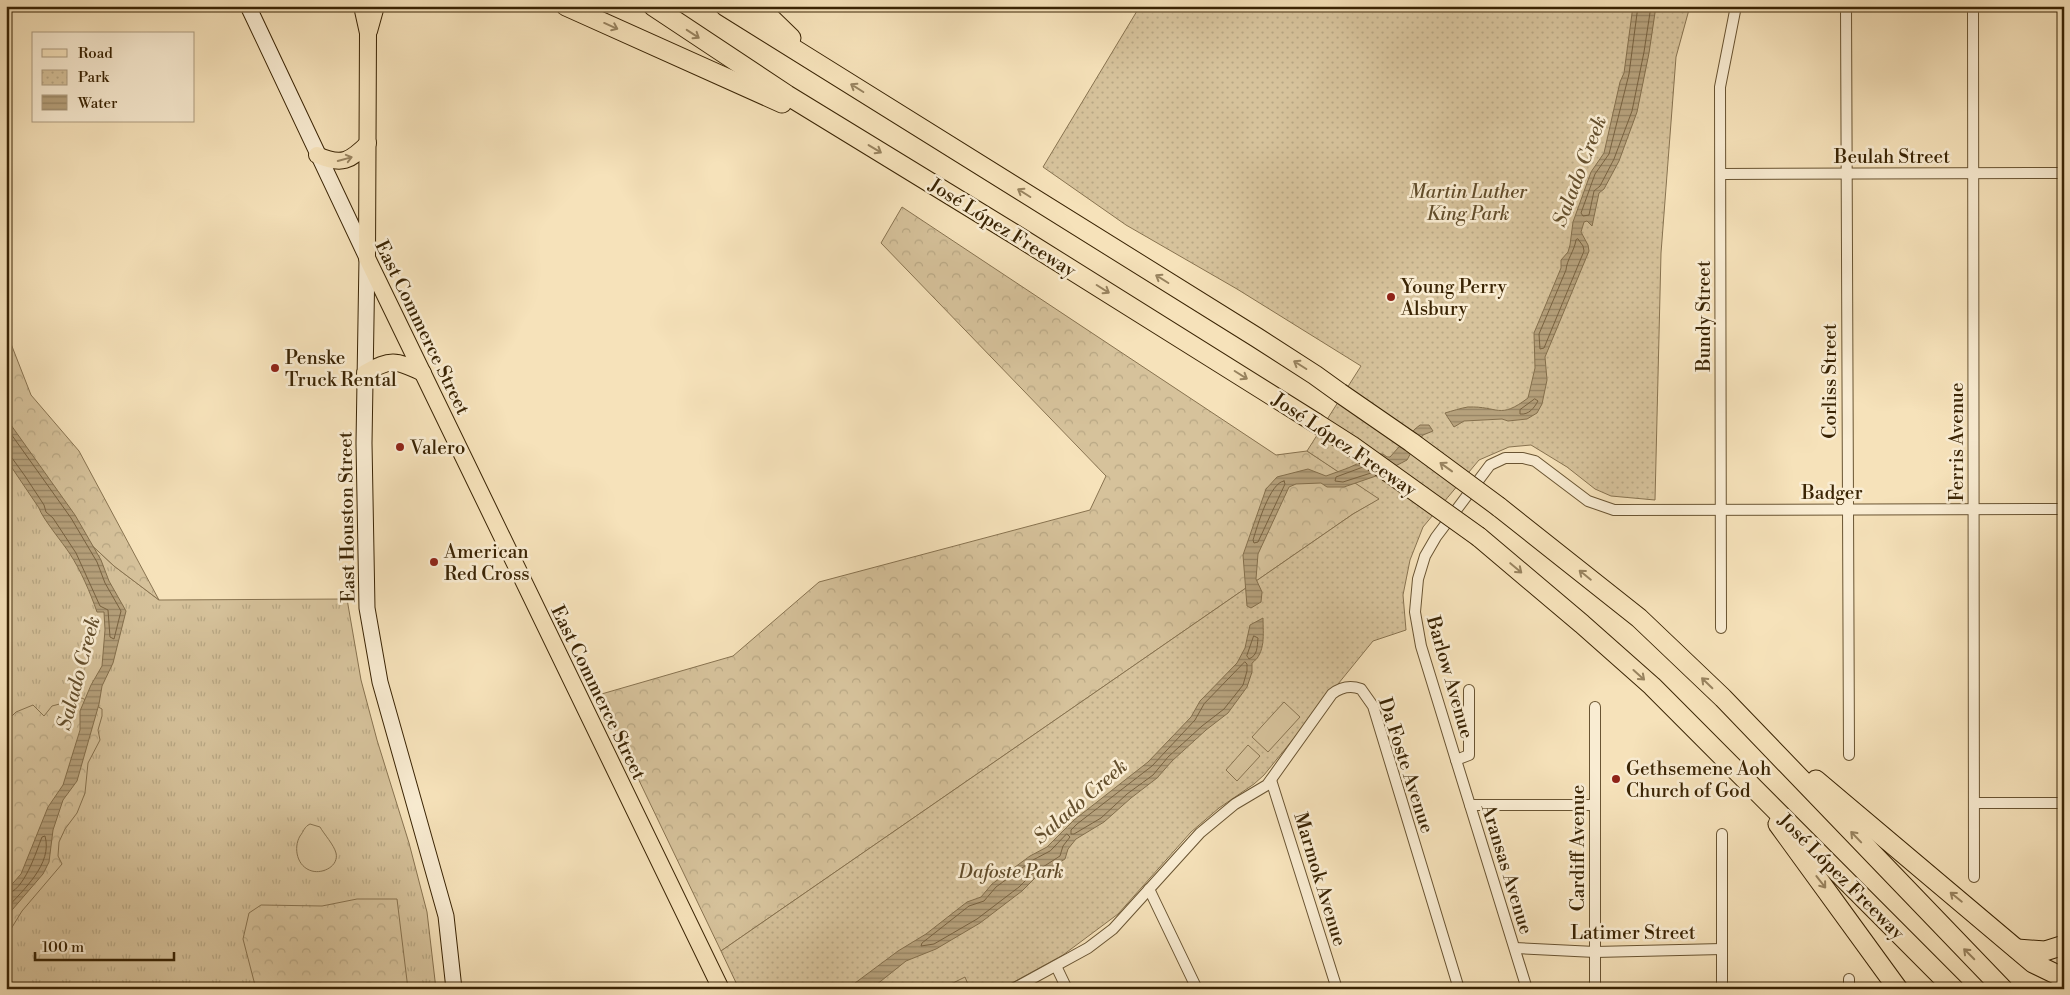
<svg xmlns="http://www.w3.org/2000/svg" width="2070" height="995" viewBox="0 0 2070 995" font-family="'Libre Bodoni',serif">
  <defs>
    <pattern id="grass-tufts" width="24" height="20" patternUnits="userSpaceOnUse" patternTransform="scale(1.25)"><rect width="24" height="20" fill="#d6c29b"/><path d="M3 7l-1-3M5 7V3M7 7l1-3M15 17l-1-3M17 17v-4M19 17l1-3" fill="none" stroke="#b8a784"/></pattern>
    <pattern id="forest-crowns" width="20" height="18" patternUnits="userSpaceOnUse" patternTransform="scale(1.25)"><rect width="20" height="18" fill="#d6c29b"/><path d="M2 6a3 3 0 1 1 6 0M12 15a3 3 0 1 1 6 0" fill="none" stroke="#b8a784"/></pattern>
    <pattern id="park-dots" width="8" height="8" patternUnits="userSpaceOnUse" patternTransform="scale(1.25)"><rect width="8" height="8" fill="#d6c29b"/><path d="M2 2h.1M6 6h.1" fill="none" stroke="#b8a784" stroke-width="1.8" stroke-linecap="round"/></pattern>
    <pattern id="water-rules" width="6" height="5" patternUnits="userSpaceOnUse" patternTransform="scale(1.25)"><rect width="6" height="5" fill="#b6a17c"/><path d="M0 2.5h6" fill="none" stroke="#958363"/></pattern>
  </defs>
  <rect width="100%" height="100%" fill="#f6e2ba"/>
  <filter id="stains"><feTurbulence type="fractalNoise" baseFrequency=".004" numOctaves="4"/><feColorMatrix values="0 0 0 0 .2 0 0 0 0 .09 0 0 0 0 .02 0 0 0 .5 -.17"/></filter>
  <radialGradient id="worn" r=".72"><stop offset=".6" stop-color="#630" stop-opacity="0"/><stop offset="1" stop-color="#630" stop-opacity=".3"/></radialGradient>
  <polygon fill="url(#grass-tufts)" stroke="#887350" points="6,459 54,510 114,566 159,600 347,599 361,680 377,740 409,843 427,912 436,989 6,989"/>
  <g fill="url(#forest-crowns)" stroke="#887350">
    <polygon points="902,207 1276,455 1307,451 1380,499 1353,514 721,951 598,695 733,656 819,582 1090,510 1106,476 881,243"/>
    <polygon points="6,331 31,395 79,451 159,600 114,566 54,510 6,459"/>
    <polygon points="82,698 102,709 102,716 98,730 100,740 88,763 85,793 77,813 65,829 59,842 58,856 62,864 22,911 6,937 6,722 16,712 33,705 44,716 52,706"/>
    <polygon points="357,899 397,899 408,989 256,989 243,939 249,913 261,905 322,906"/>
  </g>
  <polygon fill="url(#park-dots)" stroke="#887350" points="1140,6 1690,6 1676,57 1661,253 1655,500 1611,496 1595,489 1567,467 1531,445 1509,447 1479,460 1423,527 1410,560 1403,595 1406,630 1373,641 1264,775 1254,784 1219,808 1191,832 1118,914 1063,955 1001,989 739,989 721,951 1353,514 1379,499 1307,451 1361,366 1237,289 1126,225 1043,167"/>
  <g fill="#d6c29b" stroke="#887350">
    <polygon points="1284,702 1300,717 1268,752 1252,737"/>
    <polygon points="1248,745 1260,756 1237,781 1226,770"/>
    <path d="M310,824L320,827C324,834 334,845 336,853C339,866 323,874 312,871C297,867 293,848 300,836C304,831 304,827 310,824Z"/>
    <polygon points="965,977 970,989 941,989"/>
  </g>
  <g fill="url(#water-rules)" stroke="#846f4c">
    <path d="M1633,6H1656L1649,53L1637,112L1619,161L1604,189L1599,193L1592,226L1587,221L1584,222L1581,232L1588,245L1589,251L1545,357L1547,380L1542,404L1537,413L1527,419L1508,421L1502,419L1464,421L1454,427L1445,413C1452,411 1461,408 1468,407C1499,406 1499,420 1528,398L1535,368L1534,333L1561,268V260L1568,252L1570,245L1573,222L1591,172L1604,153L1620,82L1624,73Z"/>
    <path d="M6,418L75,515L101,560L109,581L126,611L113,663L102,686L99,704L77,781L63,800L53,830L49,862L43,874L6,917V891L21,874L48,807L63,785L80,730V711L91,685L102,666L105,630L104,612H97C90,592 81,571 70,554C63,543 42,518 39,508L6,459Z"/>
    <polygon points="1420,425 1429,425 1433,431 1423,435 1413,449 1407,460 1376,476 1344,487 1327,487 1321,483 1296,484 1289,487 1258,554 1256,579 1262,592 1261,602 1251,608 1247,606 1243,555 1266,489 1277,477 1308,469 1326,476 1348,468 1379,454 1383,454 1387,457 1390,457 1415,429"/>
    <path d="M1263,618C1263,634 1266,653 1252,663V672L1247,687L1228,713L1206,730L1172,761L1157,778L1131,798L1104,822L1076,839L1068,849L1065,859L1035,878L1022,891L980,923L936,949L906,961L871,989H847L898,951L926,934L967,902L981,897L992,884L1030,856L1047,847L1074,820L1148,762L1191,717L1200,701L1237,663L1245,648L1250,625Z"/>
  </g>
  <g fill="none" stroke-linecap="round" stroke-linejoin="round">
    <g stroke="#786240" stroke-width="1">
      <polyline points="1638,6 1629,74 1609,154 1595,174 1581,213 1583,216 1589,215 1594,191 1600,186 1614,159 1632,111 1644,52 1651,6"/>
      <path d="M1578,239L1583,246L1584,251L1544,348L1540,349L1539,334L1566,270C1567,259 1574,252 1576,240Z"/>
      <path d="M1535,399L1538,401C1534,408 1529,415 1520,414V410Z"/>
      <polyline points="6,427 71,518 97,562 105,583 121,611 114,639 110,637 108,610 100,606 76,553 53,518 46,512 44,505 25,476 12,458 6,456"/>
      <polyline points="1363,467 1336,477 1335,481 1343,482 1371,473"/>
      <path d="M1284,481L1285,484L1258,542L1254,543L1253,540C1257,527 1270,482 1284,481Z"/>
      <path d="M1254,636L1258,638C1257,647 1258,655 1249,659L1247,656Z"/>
      <polygon points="1245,662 1247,664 1247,671 1243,685 1224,709 1202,726 1168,757 1153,775 1127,794 1101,818 1074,834 1071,834 1071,830 1077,824 1152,766 1195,720 1204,704"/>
      <polygon points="1067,834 1070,837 1063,846 1060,856 1032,874 1019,887 977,919 934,944 921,946 922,943 969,906 984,901 996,887 1033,860 1050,851"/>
      <path d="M6,894C24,892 36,852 42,837L45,836C53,864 23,890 6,909"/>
    </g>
    <g stroke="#695432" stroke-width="12">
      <g id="street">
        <polyline points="1846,6 1849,755"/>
        <polyline points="1973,6 1974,877"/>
        <polyline points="1721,174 2064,173"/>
        <polyline points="1721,628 1720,87 1736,6"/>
        <polyline points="1469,690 1469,755 1456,760 1421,646 1415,612 1418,579 1425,556 1436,537 1490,465 1505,458 1523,458 1535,461 1588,501 1614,510 2064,509"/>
        <polyline points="1456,760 1527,989"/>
        <polyline points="1271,780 1337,989"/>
        <polyline points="1974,803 2064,803"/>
        <polyline points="1470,805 1595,805"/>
        <polyline points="1722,834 1722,989"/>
        <polyline points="1149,889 1197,989"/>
        <polyline points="1515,948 1595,952 1722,949"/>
        <polyline points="1056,966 1067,989"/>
        <polyline points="1849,979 1849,989"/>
        <path d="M1013,989L1088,948L1113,929L1200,833L1235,804L1267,785L1332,694C1341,687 1350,685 1361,689L1373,706L1459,989"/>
        <polyline points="1595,989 1595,707"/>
      </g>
    </g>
    <g stroke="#3a2404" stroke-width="17">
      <polyline id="secondary" points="248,6 367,258 364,443 367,608 380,682 446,916 454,989"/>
    </g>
    <g stroke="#3a2404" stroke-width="18">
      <g id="primary">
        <polyline points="362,6 368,33 367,258 721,989"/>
        <polyline points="369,31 376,6"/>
        <path d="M317,155C342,166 350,161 368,143"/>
        <path d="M365,373C392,358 395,360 423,373"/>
      </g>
    </g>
    <g stroke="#3a2404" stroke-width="21">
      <g id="highway">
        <polyline points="566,6 782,103"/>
        <polyline points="653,6 787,95 1019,237 1316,423"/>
        <polyline points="725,6 1256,337 1315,375 1340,393"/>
        <polyline points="758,6 791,38"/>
        <polyline points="1499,507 1639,618 1723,698 2003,989"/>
        <polyline points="1479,537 1582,624 1652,686 1954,989"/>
        <polyline points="1816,780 2033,963 2064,978"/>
        <polyline points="1778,824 1898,989"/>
        <polyline points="2017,949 2045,951 2064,945"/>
      </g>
    </g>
    <use href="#street" stroke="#f9ecd2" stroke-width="10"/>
    <use href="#secondary" stroke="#f9ecd2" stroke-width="15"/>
    <use href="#primary" stroke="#f6e2ba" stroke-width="16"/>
    <use href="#highway" stroke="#f6e2ba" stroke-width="19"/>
    <g stroke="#3a2404" stroke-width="21" stroke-linecap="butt">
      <g id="highway-bridge">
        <polyline points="1340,393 1411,442 1499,507"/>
        <polyline points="1316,423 1352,446 1479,537"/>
      </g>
    </g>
    <use href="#highway-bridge" stroke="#f6e2ba" stroke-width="19"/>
  </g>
  <defs><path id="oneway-shaft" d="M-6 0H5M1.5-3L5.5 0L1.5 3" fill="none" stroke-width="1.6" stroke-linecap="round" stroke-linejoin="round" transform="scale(1.25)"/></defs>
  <g stroke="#98835f">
    <use href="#oneway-shaft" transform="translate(611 26) rotate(24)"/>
    <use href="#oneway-shaft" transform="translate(693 34) rotate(33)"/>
    <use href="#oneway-shaft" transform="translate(857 88) rotate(-148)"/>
    <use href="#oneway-shaft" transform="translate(875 149) rotate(31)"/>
    <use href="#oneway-shaft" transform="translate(345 159) rotate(-15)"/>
    <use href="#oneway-shaft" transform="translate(1024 193) rotate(-148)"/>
    <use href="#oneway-shaft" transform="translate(1162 279) rotate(-148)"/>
    <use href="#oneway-shaft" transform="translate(1103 289) rotate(32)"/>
    <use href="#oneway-shaft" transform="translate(1300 365) rotate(-148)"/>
    <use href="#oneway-shaft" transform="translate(1241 375) rotate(32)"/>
    <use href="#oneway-shaft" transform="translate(1446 467) rotate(-144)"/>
    <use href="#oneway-shaft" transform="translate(1516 568) rotate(40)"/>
    <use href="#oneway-shaft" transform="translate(1585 575) rotate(-141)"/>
    <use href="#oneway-shaft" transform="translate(1639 675) rotate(42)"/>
    <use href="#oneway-shaft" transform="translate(1707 683) rotate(-136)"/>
    <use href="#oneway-shaft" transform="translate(1856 837) rotate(-134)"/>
    <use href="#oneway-shaft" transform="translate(1821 882) rotate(52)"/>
    <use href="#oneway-shaft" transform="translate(1956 897) rotate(-141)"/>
    <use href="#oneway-shaft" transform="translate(1969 954) rotate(-135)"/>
  </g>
  <g fill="#8f2418" stroke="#f9ecd2" stroke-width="2">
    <circle cx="1391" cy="297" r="5"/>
    <circle cx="275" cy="368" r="5"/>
    <circle cx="400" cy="447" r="5"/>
    <circle cx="434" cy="562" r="5"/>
    <circle cx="1616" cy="779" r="5"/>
  </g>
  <g text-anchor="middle" stroke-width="5" stroke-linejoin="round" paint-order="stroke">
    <g font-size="19" fill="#3a2404" stroke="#f9ecd2">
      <text x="1892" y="163">Beulah Street</text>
      <text transform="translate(1003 227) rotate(32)" y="7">José López Freeway</text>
      <text transform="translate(1703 316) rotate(-90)" y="7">Bundy Street</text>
      <text transform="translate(423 327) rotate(64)" y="7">East Commerce Street</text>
      <text transform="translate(1829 381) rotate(-90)" y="7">Corliss Street</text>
      <text transform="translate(1956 442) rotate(-90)" y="7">Ferris Avenue</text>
      <text transform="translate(1345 444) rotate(34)" y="7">José López Freeway</text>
      <text x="1832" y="499">Badger</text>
      <text transform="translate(346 517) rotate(-91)" y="7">East Houston Street</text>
      <text transform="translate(1451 677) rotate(74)" y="7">Barlow Avenue</text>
      <text transform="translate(599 692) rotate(64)" y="7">East Commerce Street</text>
      <text transform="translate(1407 765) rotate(72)" y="7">Da Foste Avenue</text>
      <text transform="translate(1577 848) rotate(-90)" y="7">Cardiff Avenue</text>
      <text transform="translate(1508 869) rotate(73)" y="7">Aransas Avenue</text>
      <text transform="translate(1842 876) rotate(45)" y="7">José López Freeway</text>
      <text transform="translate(1321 879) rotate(73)" y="7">Marmok Avenue</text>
      <text x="1633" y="939">Latimer Street</text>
    </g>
    <g font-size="19" font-style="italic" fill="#614c2a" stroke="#f9ecd2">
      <text x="1468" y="198">Martin Luther<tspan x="1468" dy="22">King Park</tspan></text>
      <text x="1011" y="878">Dafoste Park</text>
    </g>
    <g font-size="19" fill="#3a2404" stroke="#f9ecd2" text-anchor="start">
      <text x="1401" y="293">Young Perry<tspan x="1401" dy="22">Alsbury</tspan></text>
      <text x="285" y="364">Penske<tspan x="285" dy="22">Truck Rental</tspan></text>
      <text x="410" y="454">Valero</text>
      <text x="444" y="558">American<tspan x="444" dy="22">Red Cross</tspan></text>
      <text x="1626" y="775">Gethsemene Aoh<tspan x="1626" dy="22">Church of God</tspan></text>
    </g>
    <g font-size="20" font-style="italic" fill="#65502e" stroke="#f9ecd2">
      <text transform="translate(1579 171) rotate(-69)" y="7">Salado Creek</text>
      <text transform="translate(78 673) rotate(-75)" y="7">Salado Creek</text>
      <text transform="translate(1080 801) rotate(-41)" y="7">Salado Creek</text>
    </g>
  </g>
  <rect width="2070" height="995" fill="none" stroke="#f6e2ba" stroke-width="25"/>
  <rect x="8" y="8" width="2055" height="980" fill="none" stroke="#3a2404" stroke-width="2.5"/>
  <rect x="12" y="12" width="2045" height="970" fill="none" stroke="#3a2404"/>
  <rect x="32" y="32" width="162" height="90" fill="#f9ecd2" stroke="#ad9c80"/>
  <rect x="42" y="49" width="25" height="8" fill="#f6e2ba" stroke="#ad9c80"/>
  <text x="78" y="58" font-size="15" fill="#3a2404">Road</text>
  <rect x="42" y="70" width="25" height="15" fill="url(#park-dots)" stroke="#ad9c80"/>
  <text x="78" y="82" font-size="15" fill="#3a2404">Park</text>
  <rect x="42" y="95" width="25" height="15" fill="url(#water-rules)" stroke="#ad9c80"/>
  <text x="78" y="108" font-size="15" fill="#3a2404">Water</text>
  <path d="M35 952v8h139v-8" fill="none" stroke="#3a2404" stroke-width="2.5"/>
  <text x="42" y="952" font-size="15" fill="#3a2404" stroke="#f9ecd2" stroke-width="4" paint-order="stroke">100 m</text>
  <rect width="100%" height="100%" filter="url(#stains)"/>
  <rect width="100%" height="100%" fill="url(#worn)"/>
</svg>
